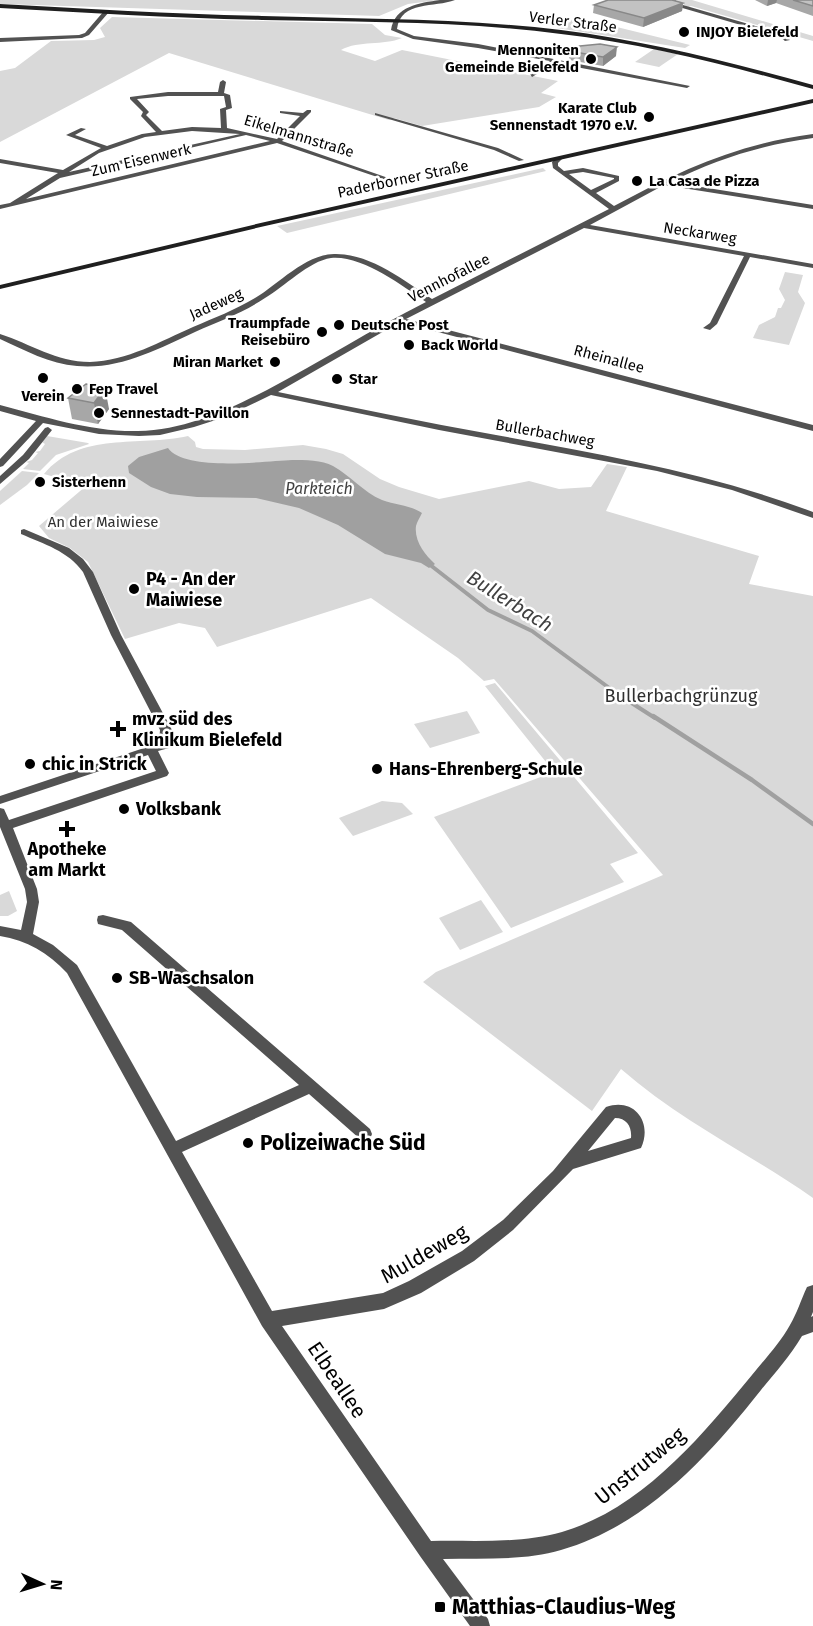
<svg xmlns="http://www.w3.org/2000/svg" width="813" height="1626" viewBox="0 0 813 1626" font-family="'Fira Sans',sans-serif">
  <rect width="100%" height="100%" fill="#fff"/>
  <g fill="#d9d9d9">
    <polygon points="0,0 439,0 408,4 379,16 0,4"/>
    <polygon points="676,0 692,0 813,36 813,41 691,6 688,7"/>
    <path d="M112,17L372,24L385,35L402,38C383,46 359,40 341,50L375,61L402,50L558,81L541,93L556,97L539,107L422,126L394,118L389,120L169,53L0,142V71L15,68L51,41L94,40L105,37L100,28Z"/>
    <polygon points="576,17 690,45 685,48 557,28"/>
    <polygon points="654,49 677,54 678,54 659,67 635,62"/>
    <polygon points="543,168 546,171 287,233 277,226"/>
    <polygon points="785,272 803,275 798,292 805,303 789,345 753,338 759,325 775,317 778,308 781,308 785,300 779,289"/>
    <polygon points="47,436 88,443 89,444 56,455 40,471 23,469 29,463 26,462 32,460 38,453 35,452 40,451 45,444 42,442"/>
    <path d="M188,436L195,442L196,447L203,449L245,450L303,445L326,449L343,454L380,479L399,487L439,499L529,481L559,489L591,487L607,464L627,467L606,511L759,556L749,584L813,596V1198C750,1154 679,1120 621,1069L592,1111L423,982L436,972L663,875L494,679L484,681L458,658L371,598L217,647L205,628L179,623L125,639L88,562L70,548L49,538L39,526L86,486L44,474C80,431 139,447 188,436Z"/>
    <polygon points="22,471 39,473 27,485 0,505 0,491"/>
    <polygon points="495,683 638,853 610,864 624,882 511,928 434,817 554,772 485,686"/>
    <polygon points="467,711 480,733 430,748 414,724"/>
    <polygon points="382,801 402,803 413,814 353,836 339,818"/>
    <polygon points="9,891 17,911 8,916 0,916 0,895"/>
    <polygon points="481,900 503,932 460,950 439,918"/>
  </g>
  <path fill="#a0a0a0" d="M168,448C185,472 265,461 292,460C305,460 322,460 333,466C351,476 363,492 382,500C396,505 410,505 422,513C420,517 417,522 416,526C414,541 425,555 435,564L429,568L421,563L385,554L338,525L299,508L256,498L197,497L170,494L151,487L129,473L128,466L139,457Z"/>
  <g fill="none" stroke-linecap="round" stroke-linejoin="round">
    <polyline stroke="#a0a0a0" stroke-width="4" points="429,564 488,610 532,631 616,693 655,718"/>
    <polyline stroke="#a0a0a0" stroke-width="4.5" points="653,716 752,780 813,824"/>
    <g fill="#525252" fill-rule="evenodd">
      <path d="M440,0H455C435,8 401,0 397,29L414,36L478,44L690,86L687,88L555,63L532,77L530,74L550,61L478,48L413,39L391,30C395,6 419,3 440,0Z"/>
      <polygon points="669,0 675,0 683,5 783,34 790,40 785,41 779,36 679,7"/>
      <polygon points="104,11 109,12 89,35 82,38 0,42 0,38 79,35 85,33"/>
      <path d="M223,80L226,82L224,93L230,95L232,108L226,110L227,128L277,139L300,116L280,113V111L303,113L307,110H311V112L282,141L394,180L389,181L277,143L0,209V205L10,203L58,173L0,163V159L63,170L101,148L66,135L81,128L86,129L75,135L107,146L142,134L156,132L141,116L143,112L130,99V97L168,92H218L220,82ZM168,96H224L226,107L220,109L221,128L192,127L162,131L146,115L149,112L137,99ZM192,131L240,134L69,172L99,153L145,137ZM246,135L270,141L26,199L60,178Z"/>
      <polygon points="375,113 498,148 524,160 519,161 494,150 375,115"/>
      <path d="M813,134V138C760,145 718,159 670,182L813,205V209L664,185L590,225L813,264V268L750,257L717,324L710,330L703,328L710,323L744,256L584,228L406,319L813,425V431L400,322L278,392C351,407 423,422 496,435C604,455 710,473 813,512V518L732,490L657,471L439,430L271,395L225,417L194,427L160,435L139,436L99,434L43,423L3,466L0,467V459L36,421L0,411V405C46,417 91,432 138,431C185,430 227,410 267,390C320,362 372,329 426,302C401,285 362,255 331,258C309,261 284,287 265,298C243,313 219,321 195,332C158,349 119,370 77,366C50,364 24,350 0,339V334C31,344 56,362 90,362C127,361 161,341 193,327C214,318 235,310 255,298C279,284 304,255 334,254C369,253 404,280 432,299L609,209L553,168L552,162L557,158L562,159L558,163V166L564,171L583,168L619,176V181L596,193L614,206C681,170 737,144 813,134ZM583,172L614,178V179L591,190L569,174Z"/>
      <polygon points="48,427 52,430 29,459 0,484 0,476 23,455 45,428"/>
      <path d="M24,529L69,548L83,559L93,572L121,635L172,730L169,748L158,751L169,773L167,776L13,828L37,889L39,902L33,934L53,945L77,965L176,1141L299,1085L122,930L98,924L97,920L98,916L103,915L131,922L370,1129L372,1134L370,1139L365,1141L360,1139L309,1094L182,1152L272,1311L383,1293L409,1281L462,1251L503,1220L553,1171L606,1107C634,1097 653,1122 641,1148L573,1169L513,1230L474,1261L421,1293L384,1309L282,1326L431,1541C474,1540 520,1544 562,1532C641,1509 701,1437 752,1375C765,1359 780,1343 790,1325C797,1313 801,1300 807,1287L813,1285V1312L811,1317L813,1316V1332L802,1336C790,1356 775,1373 761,1390C708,1457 645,1526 561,1550C524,1561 482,1558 443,1559L488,1619L490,1626H470L420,1556L262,1326L67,973C48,953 27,940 0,936V926L21,930L27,902L25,889L0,827V808L4,809L9,820L156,771L148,755L0,804V796L159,743L160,730L111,635L83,572C68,551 44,544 21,534V530ZM615,1118C627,1118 632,1127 631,1138L588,1151Z"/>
    </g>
    <g fill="#1f1f1f" fill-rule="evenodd">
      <path d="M0,4C87,9 175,14 262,16C362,19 462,18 561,30C647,41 730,62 813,85V89C730,66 647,44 561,34C462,21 362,22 262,20C175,18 87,13 0,8Z"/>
      <polygon points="813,99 813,103 265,226 0,289 0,285 265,222"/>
    </g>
  </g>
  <g fill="#a7a7a7">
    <polygon points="755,0 813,0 813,16 776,3 767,6"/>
    <polygon points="683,3 682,11 643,27 593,13 594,5"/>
    <polygon points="570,47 616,56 603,66 569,60"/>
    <polygon points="86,384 109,409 98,424 72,419 68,398"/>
  </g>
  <g fill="#888">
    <polygon points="768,0 777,0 776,3 767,6"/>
    <polygon points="683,3 682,11 643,27 644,18"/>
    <polygon points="617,47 616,56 603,66 603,57"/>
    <polygon points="105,388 109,409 98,424 94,403"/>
  </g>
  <g fill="#c2c2c2" stroke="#888" stroke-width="1.5">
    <polygon points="608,0 672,0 683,3 644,18 594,5"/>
    <polygon points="793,0 813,0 813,6"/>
    <polygon points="600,44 617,47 603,57 569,51 570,47"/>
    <polygon points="86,384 105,388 94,403 68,398"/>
  </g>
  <g fill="#000" stroke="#fff" stroke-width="2">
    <circle cx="684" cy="32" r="6"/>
    <circle cx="591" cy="59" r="6"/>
    <circle cx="649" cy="117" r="6"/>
    <circle cx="637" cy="181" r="6"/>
    <circle cx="339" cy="325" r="6"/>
    <circle cx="322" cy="332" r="6"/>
    <circle cx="409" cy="345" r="6"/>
    <circle cx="275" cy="362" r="6"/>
    <circle cx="43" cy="378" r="6"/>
    <circle cx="337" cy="379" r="6"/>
    <circle cx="77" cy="389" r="6"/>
    <circle cx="99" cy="413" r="6"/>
    <circle cx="40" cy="482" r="6"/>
    <circle cx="134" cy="589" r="6"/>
    <path d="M115 720h6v6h6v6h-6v6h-6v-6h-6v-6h6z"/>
    <circle cx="30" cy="764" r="6"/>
    <circle cx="377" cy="769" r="6"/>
    <circle cx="124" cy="809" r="6"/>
    <path d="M64 820h6v6h6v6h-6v6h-6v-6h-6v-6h6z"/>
    <circle cx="117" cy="978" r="6"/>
    <circle cx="248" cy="1143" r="6"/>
    <rect x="434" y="1601" width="12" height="12" rx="3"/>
  </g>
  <g text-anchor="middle" stroke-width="5" stroke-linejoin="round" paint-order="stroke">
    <g font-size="15" fill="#000" stroke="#fff">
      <text transform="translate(573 22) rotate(7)" y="5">Verler Straße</text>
      <text transform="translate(299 136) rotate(17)" y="5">Eikelmannstraße</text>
      <text transform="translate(141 160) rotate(-13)" y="5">Zum Eisenwerk</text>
      <text transform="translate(403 179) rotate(-12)" y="5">Paderborner Straße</text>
      <text transform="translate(700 233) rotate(9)" y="5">Neckarweg</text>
      <text transform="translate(449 278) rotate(-27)" y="5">Vennhofallee</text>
      <text transform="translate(216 304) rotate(-24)" y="5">Jadeweg</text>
      <text transform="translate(609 359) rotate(15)" y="5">Rheinallee</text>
      <text transform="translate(545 433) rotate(10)" y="5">Bullerbachweg</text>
    </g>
    <g font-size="15" font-weight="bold" fill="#000" stroke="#fff" text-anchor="start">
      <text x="696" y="37">INJOY Bielefeld</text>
      <text x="579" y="55" text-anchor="end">Mennoniten<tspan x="579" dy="17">Gemeinde Bielefeld</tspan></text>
      <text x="637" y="113" text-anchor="end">Karate Club<tspan x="637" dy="17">Sennenstadt 1970 e.V.</tspan></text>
      <text x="649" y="186">La Casa de Pizza</text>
      <text x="310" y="328" text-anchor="end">Traumpfade<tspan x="310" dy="17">Reisebüro</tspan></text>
      <text x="351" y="330">Deutsche Post</text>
      <text x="421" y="350">Back World</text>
      <text x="263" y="367" text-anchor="end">Miran Market</text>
      <text x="349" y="384">Star</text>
      <text x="89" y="394">Fep Travel</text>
      <text x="43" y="401" text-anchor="middle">Verein</text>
      <text x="111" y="418">Sennestadt-Pavillon</text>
      <text x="52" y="487">Sisterhenn</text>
    </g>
    <g font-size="15" fill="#303030" stroke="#fff">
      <text x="103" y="527">An der Maiwiese</text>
    </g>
    <g font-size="16" font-style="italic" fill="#414141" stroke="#fff">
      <text x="319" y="494">Parkteich</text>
    </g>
    <g font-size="18" font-weight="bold" fill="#000" stroke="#fff" text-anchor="start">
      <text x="146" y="585">P4 - An der<tspan x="146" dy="21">Maiwiese</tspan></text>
      <text x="132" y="725">mvz süd des<tspan x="132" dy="21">Klinikum Bielefeld</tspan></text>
      <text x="42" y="770">chic in Strick</text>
      <text x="389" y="775">Hans-Ehrenberg-Schule</text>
      <text x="136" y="815">Volksbank</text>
      <text x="67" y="855" text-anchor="middle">Apotheke<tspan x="67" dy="21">am Markt</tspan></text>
      <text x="129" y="984">SB-Waschsalon</text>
    </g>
    <g font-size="18" fill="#303030" stroke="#fff">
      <text x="681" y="702">Bullerbachgrünzug</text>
    </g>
    <g font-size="20" font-style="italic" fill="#414141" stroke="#fff">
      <text transform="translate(510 601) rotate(32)" y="7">Bullerbach</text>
    </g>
    <g font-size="21" font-weight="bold" fill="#000" stroke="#fff" text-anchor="start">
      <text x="260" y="1150">Polizeiwache Süd</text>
      <text x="452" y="1614">Matthias-Claudius-Weg</text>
    </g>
    <g font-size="21" fill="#000" stroke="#fff">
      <text transform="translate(424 1254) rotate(-30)" y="7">Muldeweg</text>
      <text transform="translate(337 1380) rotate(56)" y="7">Elbeallee</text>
      <text transform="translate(640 1466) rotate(-39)" y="7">Unstrutweg</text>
    </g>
  </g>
  <g transform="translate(42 1584) rotate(94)" stroke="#ffffff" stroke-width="4.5" paint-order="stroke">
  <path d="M0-4.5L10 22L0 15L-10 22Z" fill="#000000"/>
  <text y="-9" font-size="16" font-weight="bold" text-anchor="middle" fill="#000000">N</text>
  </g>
</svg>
